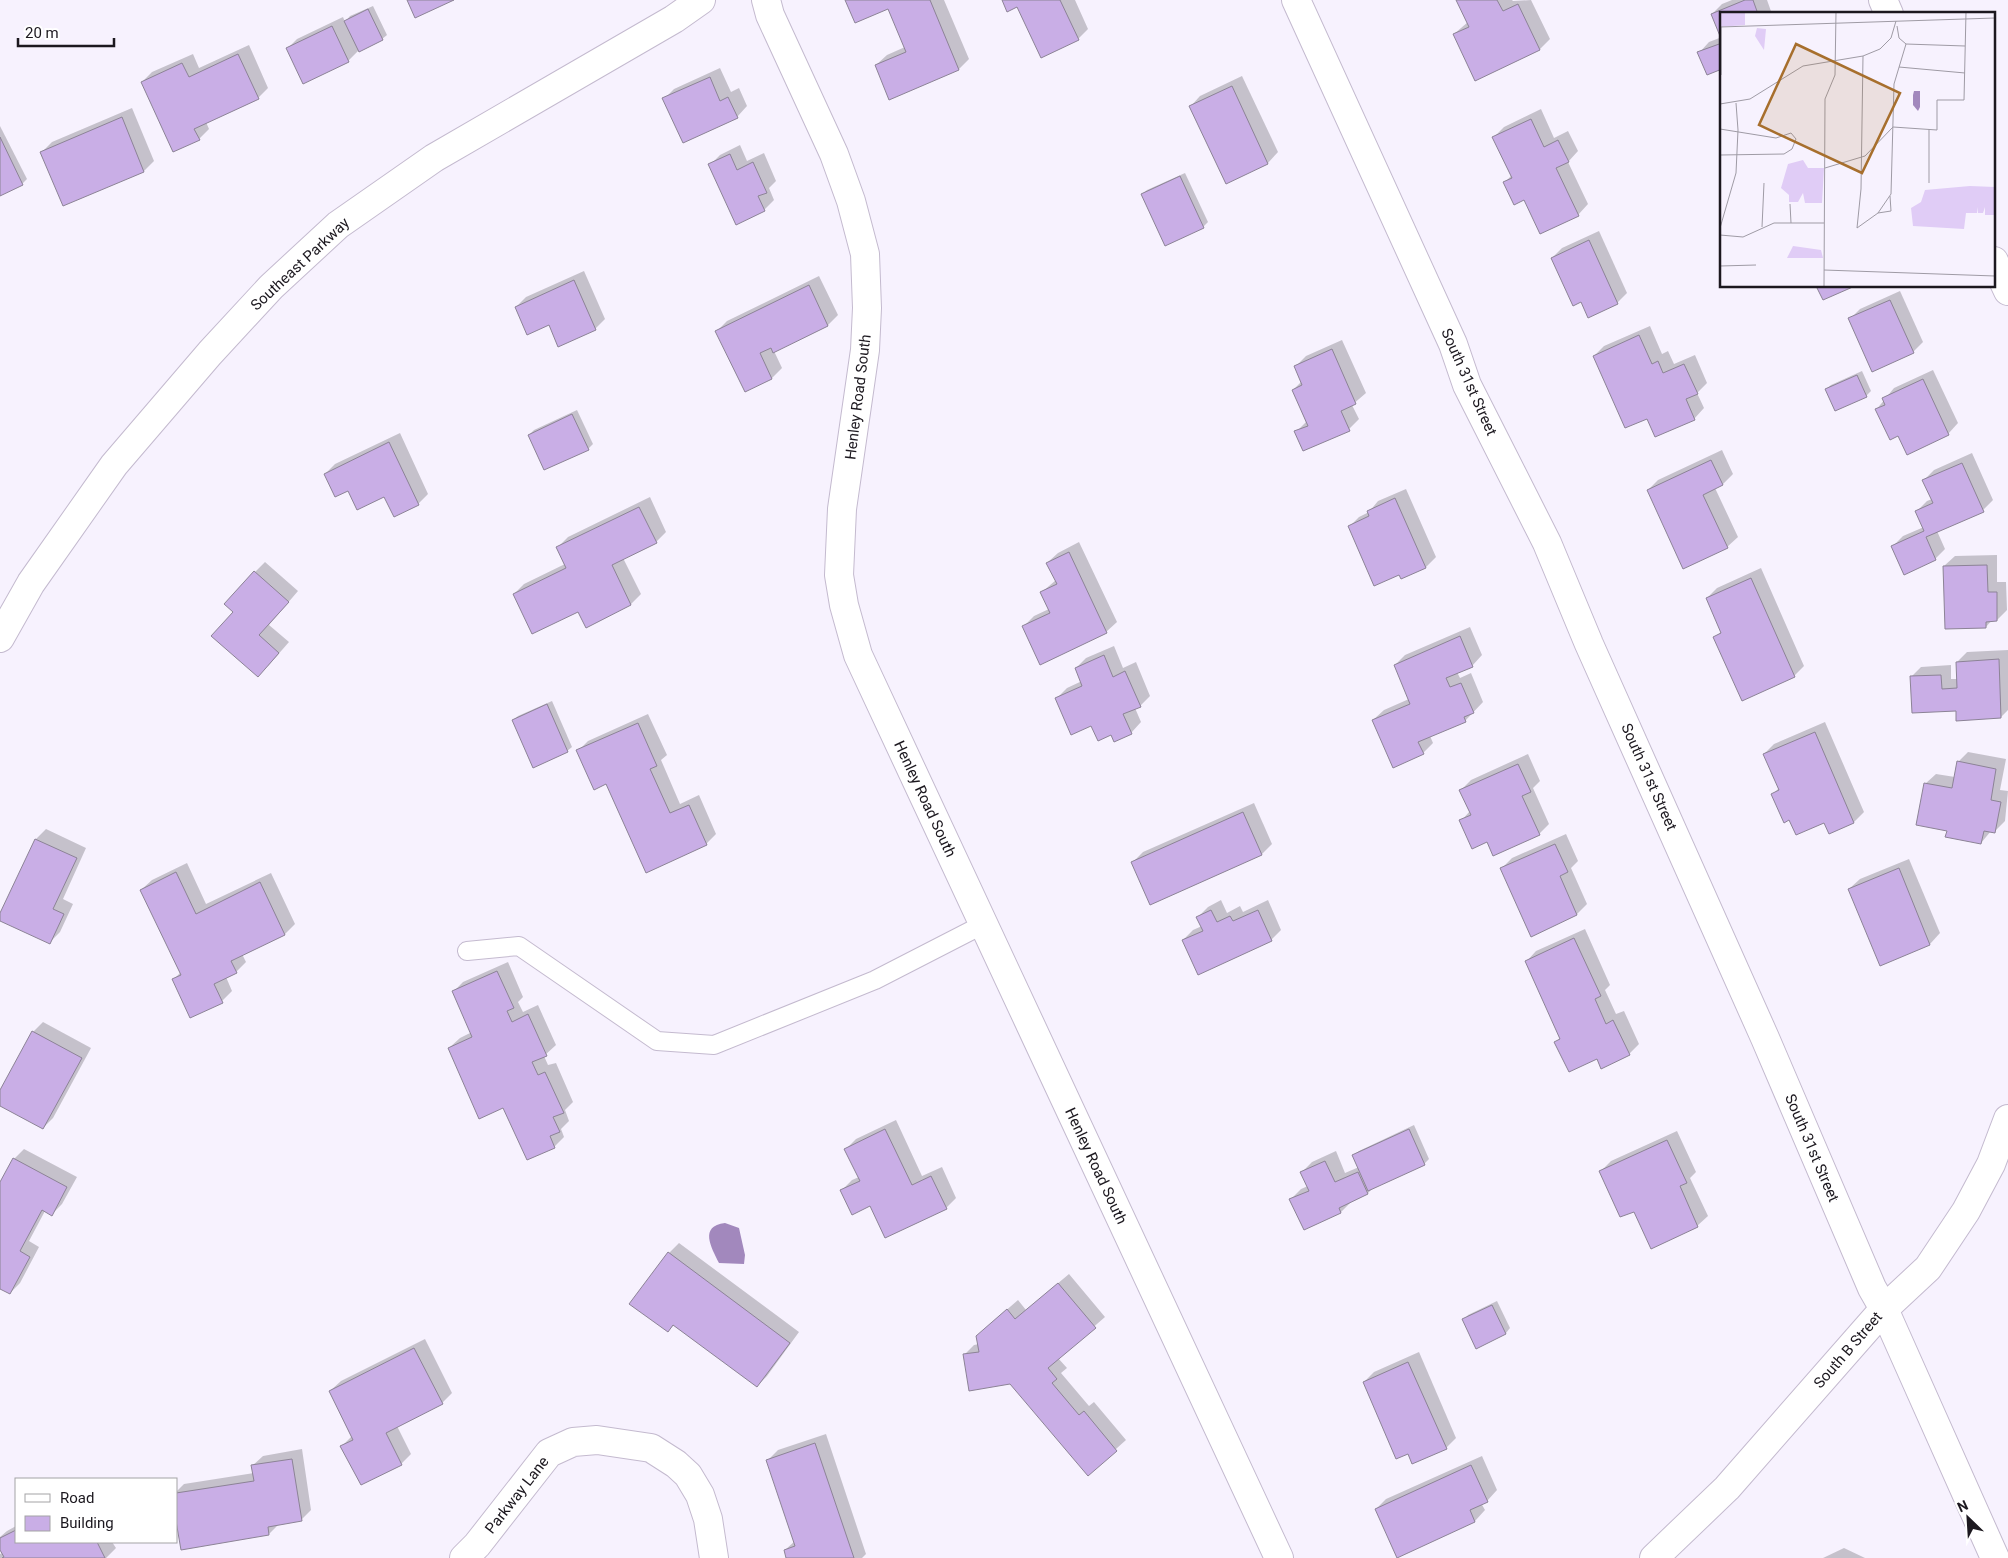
<svg xmlns="http://www.w3.org/2000/svg" width="2008" height="1558" viewBox="0 0 2008 1558" font-family="Roboto,sans-serif">
  <rect width="100%" height="100%" fill="#f7f2fe"/>
  <path fill="#a288bd" d="M725,1223L739,1228L745,1255L744,1264L719,1263C711,1247 699,1226 725,1223Z"/>
  <g fill="#0003">
    <polygon points="847,0 944,0 969,59 959,69 876,65 887,55 905,47 888,7"/>
    <polygon points="1003,0 1075,0 1088,29 1078,39 1018,6"/>
    <polygon points="1457,0 1512,0 1513,1 1531,0 1550,39 1540,49 1454,34 1468,22"/>
    <polygon points="1732,0 1767,0 1772,14 1722,14 1722,68 1699,53 1709,42 1722,37 1712,14 1722,4"/>
    <polygon points="373,6 387,35 382,39 358,51 348,61 287,49 297,39 343,17 345,22 350,16"/>
    <polygon points="249,45 268,88 258,98 206,122 209,129 199,139 142,82 152,72 193,54 199,68"/>
    <polygon points="720,68 731,92 739,88 747,106 737,117 664,99 674,89"/>
    <polygon points="1242,76 1278,152 1268,163 1226,183 1190,107 1200,96"/>
    <polygon points="132,108 154,161 144,171 64,204 42,152 52,142"/>
    <polygon points="1541,109 1554,138 1568,131 1578,151 1568,162 1588,204 1578,215 1525,198 1505,182 1512,175 1494,137 1504,127"/>
    <polygon points="0,126 27,179 22,184 0,194"/>
    <polygon points="740,145 747,161 764,153 776,181 769,188 774,200 764,210 710,165 720,155"/>
    <polygon points="1185,173 1208,222 1203,227 1142,194 1147,190"/>
    <polygon points="1599,231 1627,293 1617,303 1582,300 1552,258 1562,248"/>
    <polygon points="584,271 605,319 595,329 549,323 516,307 526,297"/>
    <polygon points="819,276 838,315 828,325 774,351 782,368 772,378 745,391 717,331 727,321"/>
    <polygon points="1900,291 1923,342 1913,352 1850,319 1860,309"/>
    <polygon points="1650,326 1662,354 1668,351 1674,364 1695,355 1707,383 1697,393 1704,408 1694,419 1648,417 1594,356 1604,346"/>
    <polygon points="1342,340 1366,393 1352,405 1359,419 1349,429 1296,432 1306,422 1293,390 1302,381 1296,366 1306,356"/>
    <polygon points="1933,370 1958,423 1948,434 1876,410 1894,388"/>
    <polygon points="1862,371 1871,391 1866,396 1826,389 1831,385"/>
    <polygon points="577,410 593,444 588,449 529,435 534,430"/>
    <polygon points="400,433 428,494 418,504 385,495 349,489 325,474 335,464"/>
    <polygon points="1722,450 1733,474 1723,484 1715,488 1738,537 1727,547 1648,490 1658,480"/>
    <polygon points="1972,453 1993,500 1983,510 1937,531 1945,549 1935,559 1893,546 1903,536 1924,527 1917,511 1927,501 1932,499 1924,480 1934,470"/>
    <polygon points="1406,489 1436,557 1426,567 1401,578 1399,573 1349,527 1359,517 1369,512 1378,501"/>
    <polygon points="650,497 666,532 656,542 623,558 641,594 631,604 586,626 578,610 514,594 524,584 565,564 558,547 568,537"/>
    <polygon points="1079,542 1117,622 1106,632 1024,626 1034,616 1049,609 1042,592 1056,580 1047,563 1058,553"/>
    <polygon points="1997,555 1997,582 2006,582 2007,610 1997,620 1992,620 1986,627 1944,566 1955,556"/>
    <polygon points="265,562 298,591 269,625 289,642 268,666 235,612 255,572"/>
    <polygon points="1761,568 1804,666 1794,676 1715,637 1722,631 1707,598 1717,588"/>
    <polygon points="1470,627 1482,655 1472,666 1457,672 1460,678 1471,673 1483,702 1465,721 1430,736 1433,743 1423,753 1373,720 1384,710 1409,699 1395,665 1405,655"/>
    <polygon points="1114,646 1123,668 1136,662 1150,696 1140,706 1135,708 1141,722 1131,733 1112,734 1092,725 1057,698 1067,688 1082,681 1076,668 1086,658"/>
    <polygon points="2008,650 2008,710 2001,717 1957,709 1911,677 1921,667 1951,665 1951,679 1958,679 1957,662 1967,652"/>
    <polygon points="552,701 572,747 567,751 513,720 518,716"/>
    <polygon points="648,714 667,755 661,760 680,804 699,795 716,834 706,844 607,783 578,751 588,741"/>
    <polygon points="1825,722 1864,812 1854,822 1829,833 1825,821 1790,818 1773,794 1779,788 1764,754 1774,744"/>
    <polygon points="1968,752 2006,759 2000,790 2008,791 2005,821 1994,832 1991,831 1981,843 1948,830 1925,784 1936,774 1955,777 1958,762"/>
    <polygon points="1528,754 1540,781 1533,788 1549,824 1539,834 1461,821 1470,811 1461,790 1471,780"/>
    <polygon points="1254,803 1272,844 1262,854 1151,903 1133,862 1143,852"/>
    <polygon points="46,829 86,848 63,899 73,904 60,932 50,942 0,919 36,839"/>
    <polygon points="1566,834 1578,861 1571,868 1587,904 1577,914 1532,935 1502,868 1512,858"/>
    <polygon points="1909,859 1940,933 1930,944 1880,964 1849,889 1860,879"/>
    <polygon points="187,863 206,904 271,873 295,924 285,934 242,954 246,962 236,972 226,977 232,991 222,1001 173,980 181,972 141,890 152,880"/>
    <polygon points="1221,900 1227,913 1240,906 1243,912 1268,900 1281,930 1271,940 1183,940 1193,930 1202,926 1198,917 1208,907"/>
    <polygon points="1585,929 1610,985 1605,990 1616,1014 1624,1011 1639,1044 1629,1054 1556,1042 1561,1037 1526,962 1536,951"/>
    <polygon points="508,962 523,997 518,1002 523,1012 538,1005 556,1045 544,1056 548,1065 556,1063 573,1102 565,1110 569,1121 561,1129 564,1137 554,1147 504,1106 449,1048 460,1038 472,1032 453,992 463,982"/>
    <polygon points="43,1022 91,1048 53,1118 43,1128 0,1105 0,1093 33,1032"/>
    <polygon points="896,1120 922,1176 942,1167 956,1198 946,1208 870,1205 842,1190 852,1180 859,1177 846,1149 856,1139"/>
    <polygon points="1414,1125 1429,1159 1424,1164 1374,1187 1368,1193 1351,1202 1341,1212 1291,1199 1301,1189 1308,1186 1302,1172 1312,1162 1336,1151 1345,1173 1359,1167 1354,1155 1359,1151"/>
    <polygon points="1677,1131 1696,1172 1690,1178 1708,1216 1697,1226 1634,1210 1601,1171 1611,1161"/>
    <polygon points="24,1149 77,1177 62,1204 52,1214 45,1211 29,1241 39,1247 20,1283 10,1293 0,1287 0,1185 14,1159"/>
    <polygon points="679,1243 799,1332 767,1376 757,1386 674,1325 668,1331 669,1253"/>
    <polygon points="1069,1274 1105,1317 1058,1358 1067,1368 1061,1373 1089,1406 1094,1402 1126,1440 1088,1474 1011,1383 964,1355 974,1345 979,1344 988,1326 1018,1300 1026,1310"/>
    <polygon points="1497,1301 1510,1328 1506,1333 1477,1347 1464,1320 1468,1315"/>
    <polygon points="425,1339 452,1393 442,1403 397,1426 411,1454 401,1464 342,1446 353,1435 330,1391 341,1381"/>
    <polygon points="1419,1352 1456,1438 1446,1448 1409,1452 1364,1382 1374,1372"/>
    <polygon points="826,1434 866,1554 862,1558 788,1558 785,1550 795,1541 768,1460 778,1450"/>
    <polygon points="302,1449 311,1510 301,1520 280,1523 269,1534 176,1513 176,1492 184,1484 254,1473 252,1466 263,1456"/>
    <polygon points="1482,1456 1497,1490 1487,1501 1481,1503 1485,1510 1475,1521 1398,1556 1376,1509 1386,1499"/>
    <polygon points="16,1526 16,1542 112,1542 116,1548 106,1558 0,1558 0,1554 3,1553 0,1547 0,1537 7,1531"/>
    <polygon points="1844,1548 1865,1558 1823,1558"/>
  </g>
  <g fill="#c9aee6" stroke="#8c8396">
    <polygon points="407,0 454,0 415,18"/>
    <polygon points="845,0 930,0 959,70 889,100 875,65 906,52 888,9 855,23"/>
    <polygon points="1002,0 1060,0 1079,40 1041,58 1017,7 1007,12"/>
    <polygon points="1456,0 1497,0 1503,11 1518,4 1540,50 1475,81 1453,34 1469,27"/>
    <polygon points="1745,0 1753,0 1758,14 1722,14 1722,41 1711,14"/>
    <polygon points="368,9 383,40 359,52 344,21"/>
    <polygon points="332,26 349,62 303,84 286,48"/>
    <polygon points="1722,43 1722,69 1707,75 1697,52"/>
    <polygon points="238,54 259,99 194,129 200,140 173,152 141,82 182,63 189,77"/>
    <polygon points="710,77 720,101 728,97 738,118 683,143 662,98"/>
    <polygon points="1232,86 1268,164 1226,184 1189,106"/>
    <polygon points="122,117 144,172 63,206 40,152"/>
    <polygon points="1531,119 1544,147 1558,140 1569,162 1556,168 1579,216 1540,234 1524,200 1514,205 1503,182 1512,178 1492,137"/>
    <polygon points="0,137 23,185 0,196"/>
    <polygon points="730,154 737,170 753,162 767,193 758,196 765,211 736,225 708,164"/>
    <polygon points="1180,176 1204,228 1165,246 1141,194"/>
    <polygon points="1589,240 1618,304 1588,318 1581,302 1573,306 1551,258"/>
    <polygon points="574,280 596,330 558,347 549,325 527,335 515,307"/>
    <polygon points="809,285 828,326 773,353 771,348 760,353 772,379 745,392 715,331"/>
    <polygon points="1816,286 1855,286 1823,300"/>
    <polygon points="1890,300 1914,353 1872,372 1848,318"/>
    <polygon points="1639,335 1652,364 1658,361 1663,373 1684,364 1698,394 1686,399 1695,420 1655,437 1647,419 1625,428 1593,356"/>
    <polygon points="1332,349 1356,404 1341,411 1350,431 1303,451 1294,431 1308,426 1292,390 1302,385 1294,366"/>
    <polygon points="1857,375 1867,397 1835,411 1825,389"/>
    <polygon points="1923,379 1949,435 1907,455 1898,436 1890,440 1875,409 1885,405 1882,398"/>
    <polygon points="572,414 589,450 544,470 528,435"/>
    <polygon points="389,442 419,505 394,517 384,497 357,510 348,491 335,497 324,474"/>
    <polygon points="1711,460 1723,485 1703,495 1728,548 1683,569 1647,490"/>
    <polygon points="1962,463 1984,512 1926,537 1936,560 1904,575 1891,546 1924,531 1915,511 1933,503 1922,480"/>
    <polygon points="1395,498 1426,568 1401,579 1399,575 1374,586 1348,526 1369,516 1367,511"/>
    <polygon points="639,507 657,543 612,565 631,605 586,628 578,612 532,634 513,594 566,568 556,547"/>
    <polygon points="1069,552 1107,633 1040,665 1022,626 1050,613 1040,592 1057,584 1046,563"/>
    <polygon points="1987,565 1988,592 1997,592 1997,621 1986,622 1986,628 1945,629 1943,566"/>
    <polygon points="254,571 289,602 259,635 279,653 258,677 211,636 233,612 224,604"/>
    <polygon points="1751,578 1795,677 1742,701 1713,637 1721,633 1706,598"/>
    <polygon points="1460,636 1473,667 1446,678 1450,687 1461,683 1474,713 1464,717 1466,722 1418,742 1424,754 1393,768 1372,720 1410,704 1394,665"/>
    <polygon points="1104,655 1113,677 1125,671 1141,707 1123,714 1132,734 1114,742 1111,735 1098,741 1091,726 1071,735 1055,698 1082,686 1075,668"/>
    <polygon points="1999,659 2001,718 1956,721 1956,711 1912,713 1910,676 1941,675 1942,689 1957,688 1956,662"/>
    <polygon points="547,704 568,752 533,768 512,720"/>
    <polygon points="638,723 657,766 650,769 670,813 689,805 707,845 646,873 606,784 594,790 576,750"/>
    <polygon points="1815,732 1854,823 1829,834 1824,823 1796,835 1789,820 1784,823 1771,794 1779,790 1763,754"/>
    <polygon points="1957,761 1996,769 1991,800 2001,802 1995,833 1984,831 1981,844 1945,837 1947,831 1916,825 1924,783 1952,788"/>
    <polygon points="1518,764 1531,792 1522,796 1540,835 1493,856 1487,842 1472,849 1459,820 1471,815 1459,790"/>
    <polygon points="1243,812 1262,855 1150,905 1131,862"/>
    <polygon points="35,839 77,858 53,909 64,914 50,944 0,921 0,913"/>
    <polygon points="1555,844 1568,872 1560,876 1577,915 1531,937 1500,868"/>
    <polygon points="1899,868 1930,945 1880,966 1848,889"/>
    <polygon points="176,872 196,914 260,882 285,935 231,961 237,973 214,984 223,1003 190,1018 172,979 181,975 140,890"/>
    <polygon points="1211,910 1217,922 1230,916 1233,921 1258,910 1272,941 1198,975 1182,940 1203,931 1196,917"/>
    <polygon points="1574,938 1601,996 1595,999 1606,1024 1613,1020 1630,1055 1601,1069 1597,1059 1569,1072 1554,1042 1560,1039 1525,961"/>
    <polygon points="497,971 514,1008 507,1011 512,1022 528,1014 547,1056 532,1062 538,1075 545,1072 564,1113 553,1117 560,1132 550,1136 555,1148 527,1160 503,1108 479,1119 448,1048 472,1037 452,991"/>
    <polygon points="32,1031 82,1058 43,1129 0,1106 0,1090"/>
    <polygon points="885,1129 912,1185 931,1176 947,1209 885,1238 870,1206 852,1215 840,1190 860,1181 844,1149"/>
    <polygon points="1409,1129 1425,1165 1368,1191 1352,1155"/>
    <polygon points="1667,1140 1687,1183 1680,1186 1698,1227 1651,1249 1634,1212 1620,1217 1599,1171"/>
    <polygon points="13,1158 67,1187 52,1216 42,1210 20,1251 30,1257 10,1294 0,1289 0,1182"/>
    <polygon points="1325,1161 1335,1182 1358,1172 1368,1194 1339,1208 1341,1213 1304,1230 1289,1199 1309,1191 1300,1172"/>
    <polygon points="668,1252 790,1343 757,1387 673,1325 668,1332 629,1304"/>
    <polygon points="1058,1283 1096,1328 1048,1368 1057,1379 1052,1383 1079,1415 1084,1411 1117,1451 1088,1476 1010,1384 969,1391 963,1354 979,1352 976,1336 1007,1309 1015,1319"/>
    <polygon points="1492,1305 1506,1334 1476,1349 1462,1319"/>
    <polygon points="414,1348 443,1404 386,1433 402,1465 361,1485 340,1446 353,1440 329,1391"/>
    <polygon points="1408,1362 1447,1449 1412,1464 1408,1454 1396,1459 1363,1382"/>
    <polygon points="815,1443 854,1558 786,1558 784,1550 795,1546 766,1460"/>
    <polygon points="292,1459 302,1521 268,1527 269,1535 181,1550 176,1521 176,1493 254,1481 251,1465"/>
    <polygon points="1471,1465 1488,1502 1470,1510 1475,1522 1397,1558 1375,1509"/>
    <polygon points="16,1530 16,1542 97,1542 105,1558 2,1558 4,1557 0,1550 0,1538"/>
  </g>
  <g fill="none" stroke-linecap="round" stroke-linejoin="round">
    <g stroke="#c4bacf" stroke-width="20">
      <polyline id="service" points="467,951 519,946 657,1041 714,1045 875,980 984,924"/>
    </g>
    <g stroke="#c4bacf" stroke-width="30">
      <g id="minor">
        <polyline points="1296,0 1453,344 1467,385 1547,543 1589,644 1765,1038 1872,1288 1884,1309 1995,1558"/>
        <polyline points="1883,0 1889,14"/>
        <polyline points="1994,261 2008,291"/>
        <polyline points="0,638 31,583 114,465 210,353 271,287 338,225 434,158 674,19 701,0"/>
        <polyline points="464,1558 477,1545 549,1453 573,1442 597,1440 651,1448 676,1464 688,1475 700,1495 708,1519 714,1558"/>
        <polyline points="1654,1558 1727,1488 1884,1309 1928,1268 1966,1211 1991,1164 2008,1119"/>
      </g>
    </g>
    <g stroke="#c4bacf" stroke-width="30">
      <polyline id="tertiary" points="766,0 770,15 834,154 851,201 865,254 867,308 865,350 842,509 839,575 844,605 858,655 1279,1558"/>
    </g>
    <use href="#service" stroke="#fff" stroke-width="18"/>
    <use href="#minor" stroke="#fff" stroke-width="28"/>
    <use href="#tertiary" stroke="#fff" stroke-width="28"/>
  </g>
  <g text-anchor="middle" stroke-width="4.5" stroke-linejoin="round" paint-order="stroke">
    <g font-size="15" fill="#1c181f" stroke="#fff">
      <text transform="translate(300 264) rotate(-43)" y="5">Southeast Parkway</text>
      <text transform="translate(1469 382) rotate(66)" y="5">South 31st Street</text>
      <text transform="translate(858 397) rotate(-83)" y="5">Henley Road South</text>
      <text transform="translate(1649 777) rotate(66)" y="5">South 31st Street</text>
      <text transform="translate(925 799) rotate(65)" y="5">Henley Road South</text>
      <text transform="translate(1812 1148) rotate(67)" y="5">South 31st Street</text>
      <text transform="translate(1096 1166) rotate(65)" y="5">Henley Road South</text>
      <text transform="translate(1848 1350) rotate(-49)" y="5">South B Street</text>
      <text transform="translate(517 1495) rotate(-52)" y="5">Parkway Lane</text>
    </g>
  </g>
  <g transform="translate(1720 12)">
    <rect width="275" height="275" fill="#f7f2fe"/>
    <path d="M0,0H25V13L0,15ZM37,16L46,17L44,38L35,24ZM83,148L88,156H104L102,191H85L83,181L78,190H69V183L61,176L68,152ZM250,174L275,175V203H265V195L263,201H258V195L257,201H246L244,217L193,214L191,196L201,190L205,178ZM73,234L101,238L103,246H67Z" fill="#e0ccf6"/>
    <path d="M200,79V95L198,99L193,93V83L194,79Z" fill="#a288bd"/>
    <path fill="none" stroke="#9f9ba5" stroke-width="1" d="M177,14L179,26L186,32L245,34M0,15L275,6M143,44L141,177L137,216L158,201L171,182L174,72L186,32M179,55L245,61M1,63V15M0,92L30,87L83,54L143,44L160,37L171,26L176,9M0,117L56,126L71,121L76,127L72,137L64,142L0,143M105,156L145,144L173,115L217,118V88H244L246,0M209,171V117M70,192L71,211M158,201L171,199L170,184M42,215L44,171M0,216L16,161L18,118L16,91M0,223L23,225L54,211H104M0,254L36,253M104,258L275,264M104,275L105,87L115,63L116,0"/>
    <path fill="#a76f2d" fill-opacity="0.15" stroke="#a76f2d" stroke-width="2.5" d="M76,32L180,81L142,161L39,113Z"/>
    <rect width="275" height="275" fill="none" stroke="#1c181f" stroke-width="2.5"/>
  </g>
  <rect x="15" y="1478" width="162" height="65" fill="#ffffff" stroke="#a4a3a5"/>
  <rect x="25" y="1494" width="25" height="8" fill="#ffffff" stroke="#a4a3a5"/>
  <text x="60" y="1503" font-size="15" fill="#1c181f">Road</text>
  <rect x="25" y="1516" width="25" height="15" fill="#c9aee6" stroke="#a4a3a5"/>
  <text x="60" y="1528" font-size="15" fill="#1c181f">Building</text>
  <g transform="translate(1968 1518) rotate(335)" stroke="#ffffff" stroke-width="4" paint-order="stroke">
  <path d="M0-4L9 19L0 12L-9 19Z" fill="#1c181f"/>
  <text y="-8" font-size="14" font-weight="bold" text-anchor="middle" fill="#1c181f">N</text>
  </g>
  <path d="M18 38v8h96v-8" fill="none" stroke="#1c181f" stroke-width="2.5"/>
  <text x="25" y="38" font-size="15" fill="#1c181f" stroke="#ffffff" stroke-width="4" paint-order="stroke">20 m</text>
</svg>
